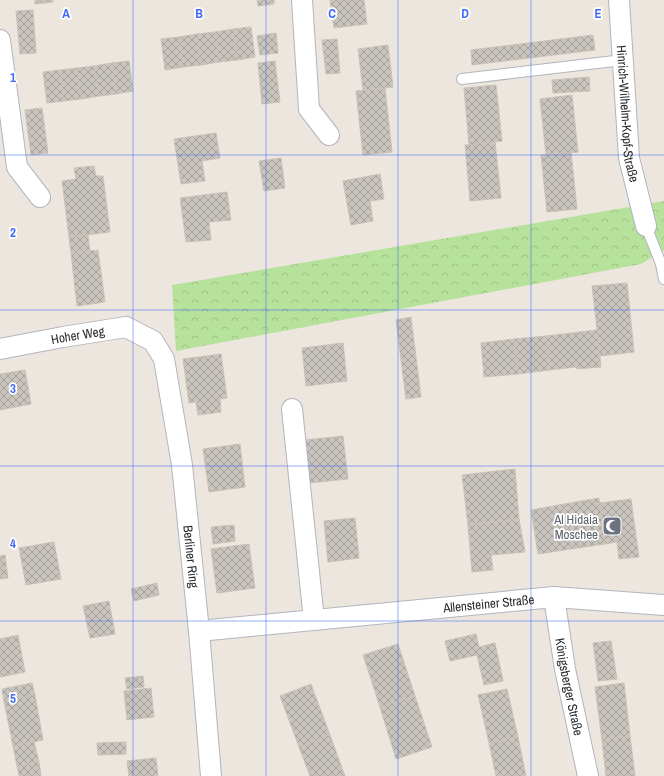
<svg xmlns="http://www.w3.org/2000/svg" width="664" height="776" viewBox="0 0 664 776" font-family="'Archivo Narrow',sans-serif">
  <defs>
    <pattern id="park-crowns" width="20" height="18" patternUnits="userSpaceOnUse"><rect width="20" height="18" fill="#b7e29c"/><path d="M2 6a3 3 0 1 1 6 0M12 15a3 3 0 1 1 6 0" fill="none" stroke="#9ec287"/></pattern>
    <pattern id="building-cross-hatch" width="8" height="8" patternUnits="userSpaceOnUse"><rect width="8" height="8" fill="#c9c4bd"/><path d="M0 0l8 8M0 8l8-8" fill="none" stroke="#a39f9a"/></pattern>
  </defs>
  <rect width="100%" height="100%" fill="#ede6de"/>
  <polygon fill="url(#park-crowns)" points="664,201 664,250 641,264 176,351 172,285"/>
  <g fill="url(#building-cross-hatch)" stroke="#c9c2b8">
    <polygon points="35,0 53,0 53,2 35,4"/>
    <polygon points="257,0 274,0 274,4 258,6"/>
    <polygon points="330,0 364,0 367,24 334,28"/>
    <polygon points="33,10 36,53 20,54 16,11"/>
    <polygon points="251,27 255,57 237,60 233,29"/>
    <polygon points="233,29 237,60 219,62 215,32"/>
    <polygon points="215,32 219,62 201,65 197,34"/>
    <polygon points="276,33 278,53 260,55 257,36"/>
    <polygon points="197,34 201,65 183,67 179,37"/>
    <polygon points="593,35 595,50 472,65 471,50"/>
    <polygon points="179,37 183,67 165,70 161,39"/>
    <polygon points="337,39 340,73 326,74 322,40"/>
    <polygon points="388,45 393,87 363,90 358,49"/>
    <polygon points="129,61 133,91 116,94 112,63"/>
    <polygon points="275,61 280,102 262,104 258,63"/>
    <polygon points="112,63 116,94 99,96 94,66"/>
    <polygon points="94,66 99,96 81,99 77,68"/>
    <polygon points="77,68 81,99 64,101 60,70"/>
    <polygon points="60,70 64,101 47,103 43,72"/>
    <polygon points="589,77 590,91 553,93 552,80"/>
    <polygon points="496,85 502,141 469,145 464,88"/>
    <polygon points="385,88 392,152 363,155 356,91"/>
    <polygon points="572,95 578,152 546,155 540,99"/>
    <polygon points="42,108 48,153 31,155 25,110"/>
    <polygon points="216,133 220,158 202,161 205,181 181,184 174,139"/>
    <polygon points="495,142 501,198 470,201 465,145"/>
    <polygon points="571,152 577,209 547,212 541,155"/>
    <polygon points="281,158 285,188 264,191 259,161"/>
    <polygon points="94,166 96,176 103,176 110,232 69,237 62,181 76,179 74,168"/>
    <polygon points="380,174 384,199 370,201 373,221 351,225 343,181"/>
    <polygon points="227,192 231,220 209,222 211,240 186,242 180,198"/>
    <polygon points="88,235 90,251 71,253 69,237"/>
    <polygon points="98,250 105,302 77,306 71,253"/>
    <polygon points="627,283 634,352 600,356 592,286"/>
    <polygon points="411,317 421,397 406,399 396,320"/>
    <polygon points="597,330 601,367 577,369 576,367 550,370 546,336"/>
    <polygon points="546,336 550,370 518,374 514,339"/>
    <polygon points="514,339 518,374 484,377 481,343"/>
    <polygon points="343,343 347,381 306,386 302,348"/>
    <polygon points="221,354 227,398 220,399 221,412 198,415 196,402 189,403 183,359"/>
    <polygon points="25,370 31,404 0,410 0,374"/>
    <polygon points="343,436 348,479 309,483 305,440"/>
    <polygon points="240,444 245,487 209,492 203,449"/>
    <polygon points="515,469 519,519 468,525 462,475"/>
    <polygon points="599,498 605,544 571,549 564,504"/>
    <polygon points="631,499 639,557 619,559 617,542 605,544 600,503"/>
    <polygon points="564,504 571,549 538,554 531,510"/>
    <polygon points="355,518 359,558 328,562 324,521"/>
    <polygon points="519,519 525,552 491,555 493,570 472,572 468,525"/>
    <polygon points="234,525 235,541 213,544 211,527"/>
    <polygon points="54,542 61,579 26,585 19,548"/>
    <polygon points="249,544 255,588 217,593 211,549"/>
    <polygon points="5,555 8,578 0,579 0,556"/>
    <polygon points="157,583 159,595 134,601 131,589"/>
    <polygon points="109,601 115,634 90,638 83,606"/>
    <polygon points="476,634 479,647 495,643 503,681 484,685 477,655 450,661 445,641"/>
    <polygon points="18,635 25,672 0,677 0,639"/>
    <polygon points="611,641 617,679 598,681 593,643"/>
    <polygon points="398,644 415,696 380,707 363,655"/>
    <polygon points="143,676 144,687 127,689 125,678"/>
    <polygon points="32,683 35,695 4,701 2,689"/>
    <polygon points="624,683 630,736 602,740 595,687"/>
    <polygon points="311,684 330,735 299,747 280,696"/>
    <polygon points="151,688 154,717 127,720 124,691"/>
    <polygon points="507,689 518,737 489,743 478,695"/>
    <polygon points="35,695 43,740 13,746 4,701"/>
    <polygon points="415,696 432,747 396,759 380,707"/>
    <polygon points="330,735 345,776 310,776 299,747"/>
    <polygon points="630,736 635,776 606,776 602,740"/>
    <polygon points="518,737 526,776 496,776 489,743"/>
    <polygon points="34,742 39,762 17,766 13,746"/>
    <polygon points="126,742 126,754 98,755 97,743"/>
    <polygon points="156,758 158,776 129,776 127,761"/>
    <polygon points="39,762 41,776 19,776 17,766"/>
  </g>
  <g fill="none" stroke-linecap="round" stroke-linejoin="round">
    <g stroke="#b2b5bf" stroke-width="12">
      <g id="service">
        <polyline points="462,79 623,60"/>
        <polyline points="646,226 661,264 664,279"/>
      </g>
    </g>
    <g stroke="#b2b5bf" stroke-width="22">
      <g id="minor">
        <polyline points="302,0 309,109 329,135"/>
        <path id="s1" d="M619,0L629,158L646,226"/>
        <polyline points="0,40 17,167 40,197"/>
        <path id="s2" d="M0,349L63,337L126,327L153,341L164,359L182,465L199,631L211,776"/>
        <polyline points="292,409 314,620"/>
        <path id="s3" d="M554,597L565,669L588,776"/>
        <path id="s4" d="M199,631L554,597L664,605"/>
      </g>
    </g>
    <use href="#service" stroke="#fff" stroke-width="10"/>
    <use href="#minor" stroke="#fff" stroke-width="20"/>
  </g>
  <path fill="none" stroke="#426bf6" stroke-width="1" stroke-opacity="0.55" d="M133,0V776M266,0V776M398,0V776M531,0V776M0,155H664M0,310H664M0,466H664M0,621H664"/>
  <defs>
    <g id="mosque-square" transform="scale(1)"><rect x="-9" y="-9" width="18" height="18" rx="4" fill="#6b7280" stroke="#fff"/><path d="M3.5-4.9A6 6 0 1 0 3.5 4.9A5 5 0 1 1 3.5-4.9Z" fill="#fff"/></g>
  </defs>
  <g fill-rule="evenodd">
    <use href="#mosque-square" x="612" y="526"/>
  </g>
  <g text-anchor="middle" stroke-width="3.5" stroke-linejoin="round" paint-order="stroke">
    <g font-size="13" fill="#2c2c2c" stroke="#fff">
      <text dy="5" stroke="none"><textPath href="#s1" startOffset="114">Hinrich-Wilhelm-Kopf-Straße</textPath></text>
      <text dy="5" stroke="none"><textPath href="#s2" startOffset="79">Hoher Weg</textPath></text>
      <text dy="5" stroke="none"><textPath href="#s2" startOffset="379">Berliner Ring</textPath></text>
      <text dy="5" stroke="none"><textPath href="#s4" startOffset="291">Allensteiner Straße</textPath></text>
      <text dy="5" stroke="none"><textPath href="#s3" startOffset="91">Königsberger Straße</textPath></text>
    </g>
    <g font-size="13" fill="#5b616d" stroke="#fff" text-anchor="end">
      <text x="598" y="524">Al Hidaia<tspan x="598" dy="15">Moschee</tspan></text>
    </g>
  </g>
  <g font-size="13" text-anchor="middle" font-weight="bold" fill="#426bf6" stroke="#fff" stroke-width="3.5" stroke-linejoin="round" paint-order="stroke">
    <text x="66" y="18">A</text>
    <text x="199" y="18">B</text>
    <text x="332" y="18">C</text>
    <text x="465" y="18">D</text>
    <text x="598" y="18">E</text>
    <text x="13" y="82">1</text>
    <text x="13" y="237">2</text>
    <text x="13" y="393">3</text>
    <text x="13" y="548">4</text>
    <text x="13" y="703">5</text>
  </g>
</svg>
